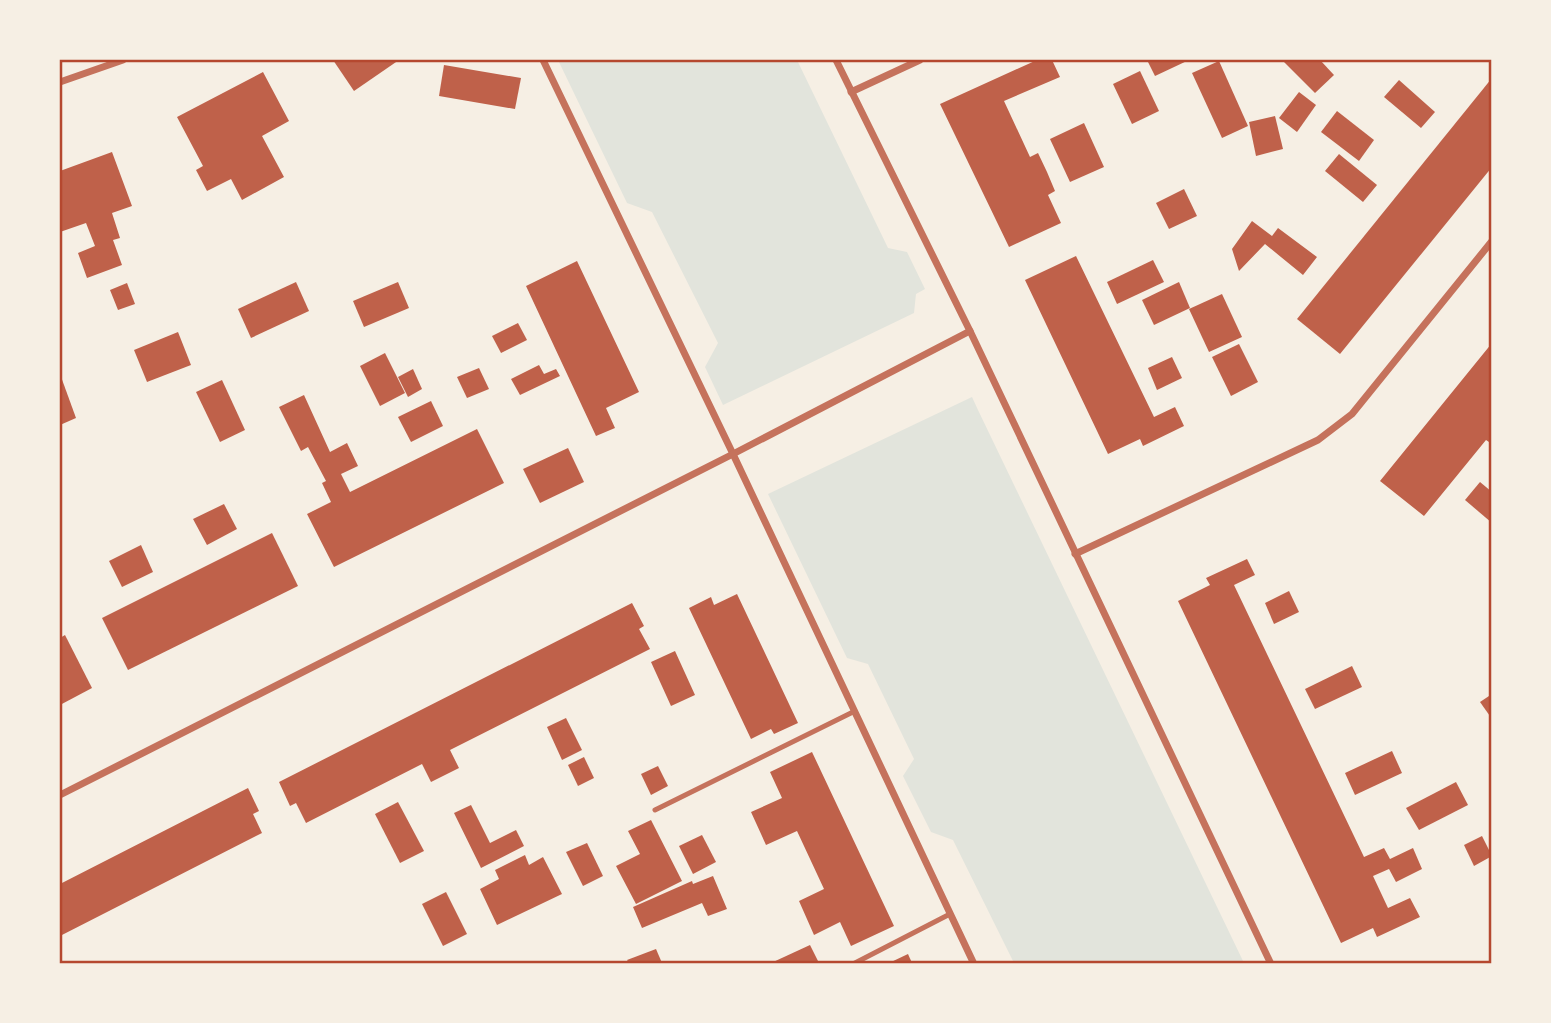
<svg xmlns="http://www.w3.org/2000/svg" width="1551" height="1023" viewBox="0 0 1551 1023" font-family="'Fira Sans',sans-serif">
  <rect width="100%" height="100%" fill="#f6efe4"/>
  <g fill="#e2e4dc">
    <polygon points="558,60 797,60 888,248 907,252 925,289 916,294 914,313 723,405 705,367 718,343 652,212 627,203"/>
    <polygon points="972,397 978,410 1244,963 1014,963 953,840 931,832 903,776 914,759 868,664 847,658 768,494"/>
  </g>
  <g fill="#bf614a">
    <polygon points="333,60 399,60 354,91"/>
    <polygon points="1037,60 1052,60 1060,77 1004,101 1030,157 1038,153 1047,172 1055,191 1048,195 1061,223 1009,247 940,104"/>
    <polygon points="1147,60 1189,60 1155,76"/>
    <polygon points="1282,60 1320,60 1334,75 1315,93"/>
    <polygon points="1219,61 1248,126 1222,138 1192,73"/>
    <polygon points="444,65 521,78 515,109 439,96"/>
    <polygon points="1140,71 1159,111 1132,124 1113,84"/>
    <polygon points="263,72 289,121 262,136 284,177 242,200 231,179 207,191 196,170 203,166 177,117"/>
    <polygon points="1492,78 1492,167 1340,354 1297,319"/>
    <polygon points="1399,80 1435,112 1421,128 1384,97"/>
    <polygon points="1299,92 1316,105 1297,132 1279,118"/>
    <polygon points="1337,111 1374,140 1359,161 1321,132"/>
    <polygon points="1275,116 1283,149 1256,156 1249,122"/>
    <polygon points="1084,123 1104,167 1070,182 1050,139"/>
    <polygon points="112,152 132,206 112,213 120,238 113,240 122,265 87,278 78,253 95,246 86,223 60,232 60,171"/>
    <polygon points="1339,154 1377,185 1363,202 1325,171"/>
    <polygon points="1184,189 1197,216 1169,229 1156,203"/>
    <polygon points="1252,221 1272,236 1278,228 1317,257 1303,275 1265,244 1239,271 1232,249"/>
    <polygon points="1076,256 1154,417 1175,407 1184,426 1143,446 1140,439 1108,454 1025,280"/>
    <polygon points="1153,260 1164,282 1117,304 1107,282"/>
    <polygon points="577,261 639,392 606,408 615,428 596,436 526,286"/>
    <polygon points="296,282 309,311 251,338 238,309"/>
    <polygon points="398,282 409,308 364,327 353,301"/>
    <polygon points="1179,282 1190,308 1154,325 1142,300"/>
    <polygon points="127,283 135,304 118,310 110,290"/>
    <polygon points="1222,294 1242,337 1209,352 1189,309"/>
    <polygon points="518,323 527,340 501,353 492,336"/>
    <polygon points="178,332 191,365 147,382 134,350"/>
    <polygon points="1492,343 1492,444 1486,440 1424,516 1380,481"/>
    <polygon points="1239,344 1258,382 1231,396 1212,357"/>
    <polygon points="385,353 405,393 380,406 360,366"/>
    <polygon points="1172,357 1182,378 1157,390 1148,368"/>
    <polygon points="539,365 544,374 556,369 560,376 520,395 511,379"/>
    <polygon points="479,368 489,389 467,398 457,377"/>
    <polygon points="413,369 422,389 408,397 398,377"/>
    <polygon points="60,374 76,418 60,425"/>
    <polygon points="222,380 245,430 220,442 196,392"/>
    <polygon points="304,395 330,452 347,443 358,466 341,474 350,492 477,429 504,483 334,567 307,514 331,502 322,483 326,481 308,447 301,451 279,407"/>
    <polygon points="431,401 443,426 411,442 398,417"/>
    <polygon points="568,448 584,482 540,503 523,469"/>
    <polygon points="1480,482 1492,492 1492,523 1465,500"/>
    <polygon points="224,504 237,529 207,545 193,519"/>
    <polygon points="272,533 298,586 128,670 102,618"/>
    <polygon points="141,545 153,572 122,587 109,561"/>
    <polygon points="1247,559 1255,575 1234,585 1364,857 1384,848 1390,859 1413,848 1422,869 1396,882 1389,869 1373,876 1388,908 1410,898 1420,917 1377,937 1373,928 1341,943 1178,601 1210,585 1206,578"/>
    <polygon points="1289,591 1299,612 1274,624 1265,603"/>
    <polygon points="737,594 798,723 774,734 771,729 751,739 689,608 711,597 714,605"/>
    <polygon points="632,603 644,626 639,629 650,649 450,750 459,768 431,782 422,764 306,823 296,803 290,806 279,782"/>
    <polygon points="65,635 92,688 60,705 60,638"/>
    <polygon points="675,651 695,695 671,706 651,662"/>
    <polygon points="1352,666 1362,687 1315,709 1305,689"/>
    <polygon points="1492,694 1492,719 1480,702"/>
    <polygon points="566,718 582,750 562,760 547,727"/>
    <polygon points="1392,751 1402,773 1355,795 1345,773"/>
    <polygon points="812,752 894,926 851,946 840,922 814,935 799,901 824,889 797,831 766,845 751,812 782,798 770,772"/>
    <polygon points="584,757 594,778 578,786 568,765"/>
    <polygon points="658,766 668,786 651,795 641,774"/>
    <polygon points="1456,782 1468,805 1419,830 1406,808"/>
    <polygon points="248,788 259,811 253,814 262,833 60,936 60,884"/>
    <polygon points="398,802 424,851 400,863 375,814"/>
    <polygon points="471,805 490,843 516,830 524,846 481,868 454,813"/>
    <polygon points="651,820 682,881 636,904 616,866 640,854 628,831"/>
    <polygon points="702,835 716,862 693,874 679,846"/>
    <polygon points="1482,836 1492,856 1474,866 1464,845"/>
    <polygon points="587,843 603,876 583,886 566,852"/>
    <polygon points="525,855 529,865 543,857 562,894 497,925 480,889 499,879 495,870"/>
    <polygon points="713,876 727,909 708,916 702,903 642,928 633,907 692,881 693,884"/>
    <polygon points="446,892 467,934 443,946 422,904"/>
    <polygon points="810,945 819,963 771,963"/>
    <polygon points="656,949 662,963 629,963 627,960"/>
    <polygon points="908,954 912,963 889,963"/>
  </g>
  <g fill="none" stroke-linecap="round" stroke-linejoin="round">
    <g stroke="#c5725c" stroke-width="5">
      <polyline points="655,810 855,711"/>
      <polyline points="853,964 950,914"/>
    </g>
    <g stroke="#c5725c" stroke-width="7">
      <polyline points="543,60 733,454 974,964"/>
      <polyline points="836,60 970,331 1271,964"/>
      <polyline points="60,82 123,60"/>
      <polyline points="851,92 920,60"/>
      <polyline points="1075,554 1318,440 1352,414 1492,241"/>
      <polyline points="60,795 733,454 970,331"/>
      <polyline points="1491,964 1492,963"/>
    </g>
  </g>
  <rect width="1551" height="1023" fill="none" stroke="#f6efe4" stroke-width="122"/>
  <rect x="61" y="61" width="1429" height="901" fill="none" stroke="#b5482f" stroke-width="2.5"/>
</svg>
